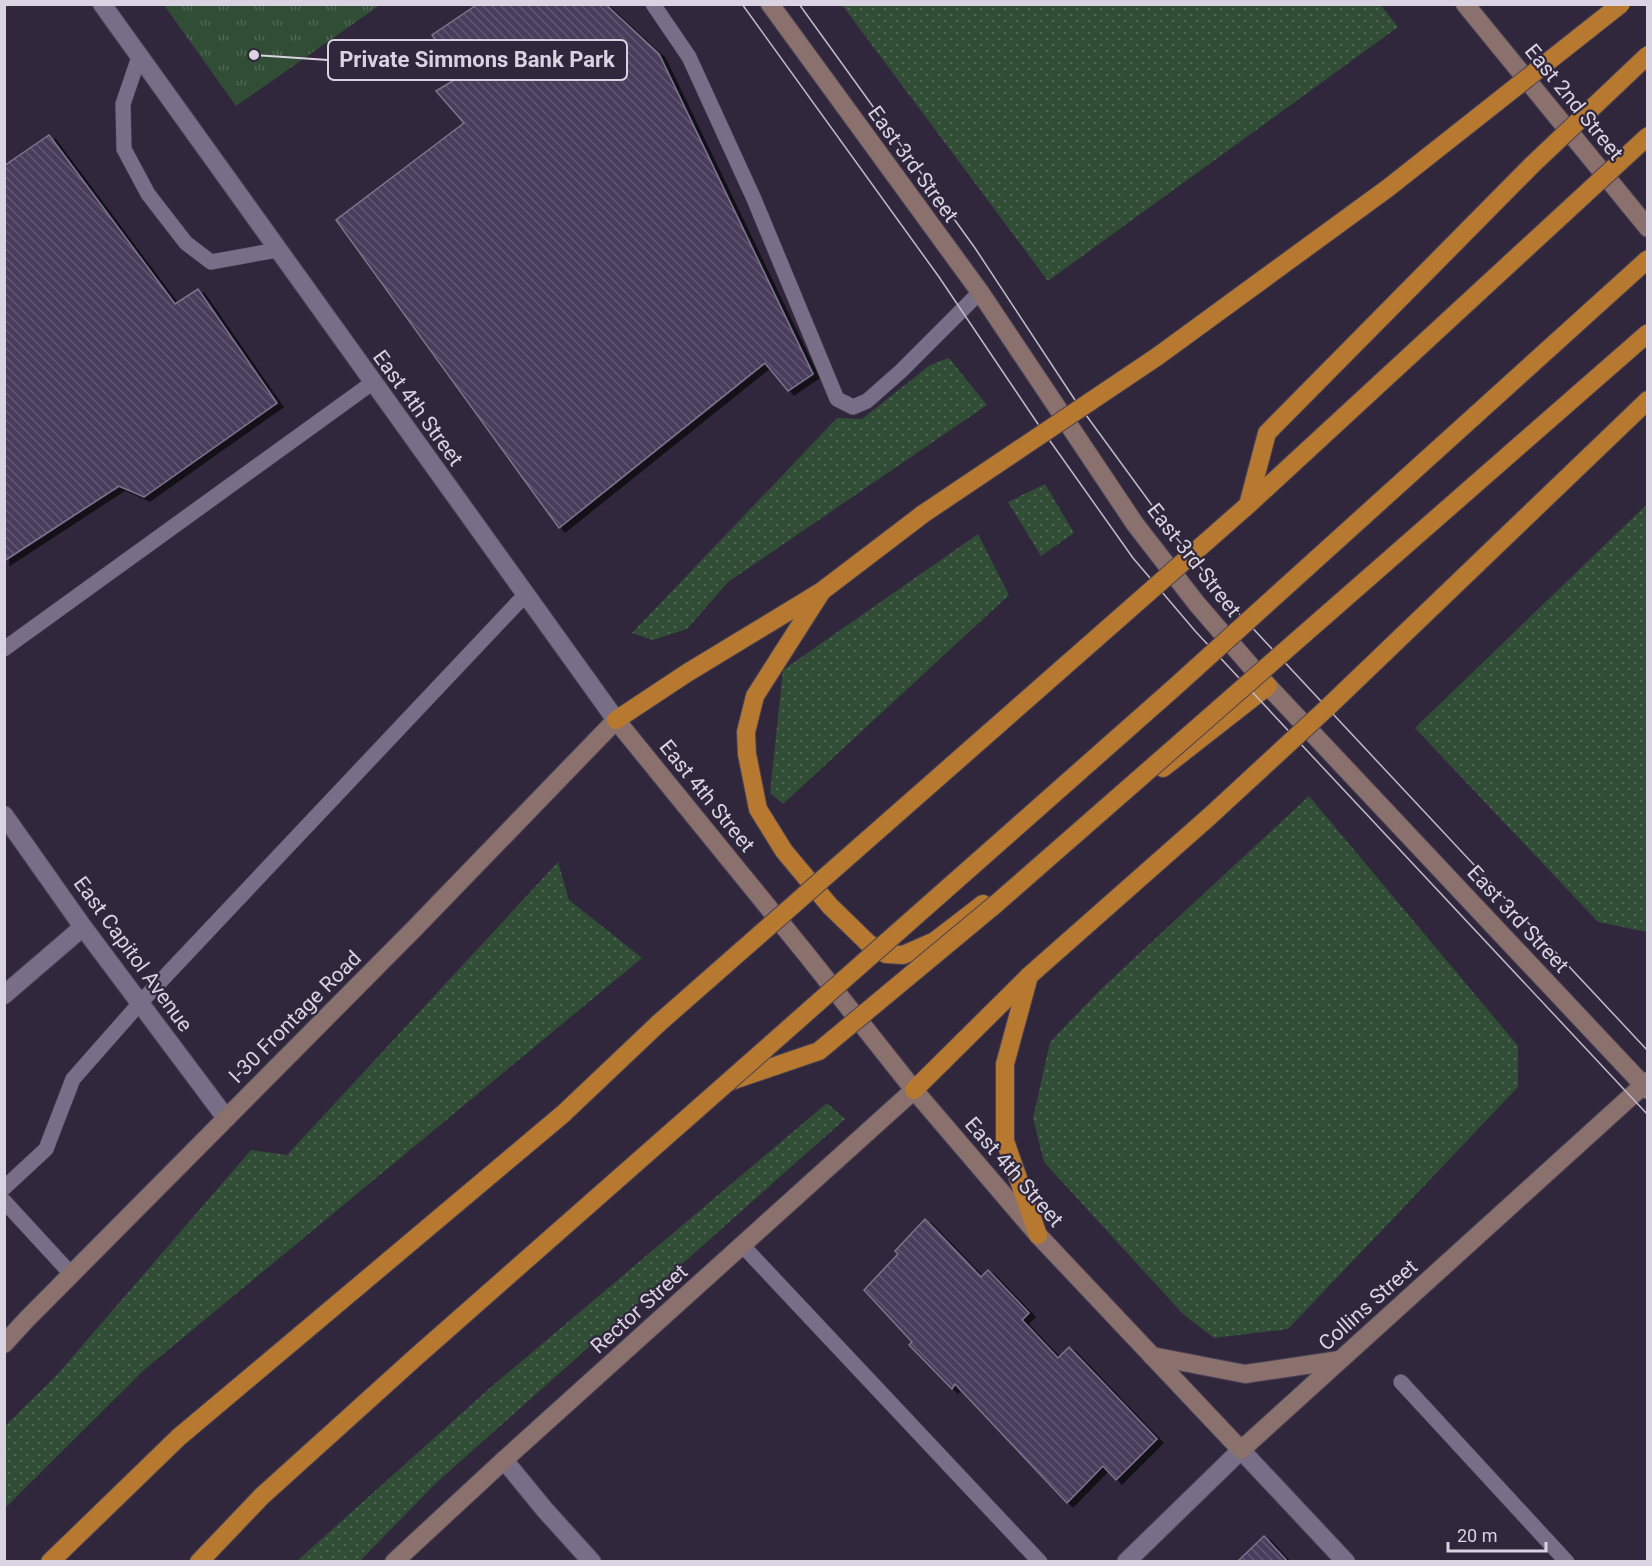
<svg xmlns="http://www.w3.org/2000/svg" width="1652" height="1566" viewBox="0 0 1652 1566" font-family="Roboto,sans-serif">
  <defs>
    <pattern id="grass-dots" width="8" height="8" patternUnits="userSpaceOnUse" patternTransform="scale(1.5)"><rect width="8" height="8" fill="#314d36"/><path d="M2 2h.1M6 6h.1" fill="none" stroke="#4e6653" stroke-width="1.8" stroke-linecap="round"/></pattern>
    <pattern id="park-tufts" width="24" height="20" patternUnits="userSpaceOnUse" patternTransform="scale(1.5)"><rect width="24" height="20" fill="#314d36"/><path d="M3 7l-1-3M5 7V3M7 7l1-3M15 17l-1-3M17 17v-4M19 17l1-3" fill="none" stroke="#4e6653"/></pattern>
    <pattern id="building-back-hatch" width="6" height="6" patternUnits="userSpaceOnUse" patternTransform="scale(1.5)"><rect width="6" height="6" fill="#493c5c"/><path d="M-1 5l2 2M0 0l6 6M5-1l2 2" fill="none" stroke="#635773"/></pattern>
    <filter id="shadow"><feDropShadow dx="6" dy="4" stdDeviation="0" flood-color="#0009"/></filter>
  </defs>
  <rect width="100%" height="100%" fill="#30273d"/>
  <g fill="url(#grass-dots)">
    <polygon points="1380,4 1398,27 1048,281 842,5"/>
    <polygon points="949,358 987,405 728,582 687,629 653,640 632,633 837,418 862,419 930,365"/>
    <polygon points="1045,484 1074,533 1041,556 1008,502"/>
    <polygon points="1647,504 1647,932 1598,922 1415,728"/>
    <polygon points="978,534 1009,595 783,804 770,793 783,670"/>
    <polygon points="1309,796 1518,1046 1518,1087 1288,1329 1214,1338 1183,1314 1044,1162 1033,1118 1050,1042 1100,990"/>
    <polygon points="558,862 569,900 642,958 144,1370 5,1508 5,1426 56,1376 251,1150 287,1155"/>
    <polygon points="827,1103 845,1119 436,1483 360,1561 297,1561 491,1387"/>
  </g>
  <polygon fill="url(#park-tufts)" points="164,5 380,5 236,106"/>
  <g fill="url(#building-back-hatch)" stroke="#7e748d" stroke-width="1.5" filter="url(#shadow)">
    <polygon points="478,4 605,4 659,54 813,374 788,391 765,363 559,528 336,220 464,123 436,91 461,76 432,35"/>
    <polygon points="49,135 175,304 198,289 277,403 144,497 119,486 4,561 4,166"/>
    <polygon points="925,1219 981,1277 988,1270 1029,1313 1022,1320 1058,1358 1069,1347 1157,1439 1116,1480 1103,1466 1067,1503 955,1384 952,1389 909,1345 912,1342 864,1290 898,1254 895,1251"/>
    <polygon points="1264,1536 1288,1562 1237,1562"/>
  </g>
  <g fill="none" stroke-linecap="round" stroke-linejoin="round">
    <g stroke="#4a4255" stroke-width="16">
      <g id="lane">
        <polyline points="653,4 689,57 754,199 837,399 853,407 867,401 901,371 980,292"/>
        <polyline points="139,57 123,104 124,149 148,194 186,243 211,262 277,250"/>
        <polyline points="4,649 372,383"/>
        <polyline points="4,1188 46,1149 73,1079 140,1003 525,595"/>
        <polyline points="4,1201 72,1275"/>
        <polyline points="743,1246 1040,1562"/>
        <polyline points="1401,1382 1567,1562"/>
      </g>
    </g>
    <g stroke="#4a4255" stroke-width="20">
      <g id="street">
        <polyline points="102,4 616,720"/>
        <polyline points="4,815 83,927 226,1118"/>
        <polyline points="4,995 83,927"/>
        <polyline points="504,1460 545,1510 592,1562"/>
        <polyline points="1126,1562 1241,1450 1346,1562"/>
      </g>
    </g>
    <g stroke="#4a4255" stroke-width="20">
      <g id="secondary">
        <polyline points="770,4 980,292 1135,524 1197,604 1268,686 1648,1090"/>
        <polyline points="1465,4 1648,228"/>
        <polyline points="4,1344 27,1319 414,929 616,720 807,955 914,1090 1038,1235 1241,1450 1648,1081"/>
        <polyline points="1152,1356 1245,1374 1340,1360"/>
        <polyline points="394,1562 504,1460 914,1090"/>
      </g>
    </g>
    <g stroke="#4a4255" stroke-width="20">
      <g id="highway">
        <polyline points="822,591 755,696 746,732 747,754 758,809 784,851 830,906 868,943 886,954 903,955 935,941 983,904"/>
        <polyline points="1327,708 1648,400"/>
        <polyline points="616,720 687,673 822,591 923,514"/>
        <polyline points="1163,768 1268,686"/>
        <polyline points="1029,976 1005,1064 1005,1141 1038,1235"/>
        <polyline points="914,1090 1030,975 1210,816"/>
        <polyline points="50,1562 179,1437 563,1114 659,1023"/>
        <polyline points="199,1562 262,1496 417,1356 728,1082 819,1051"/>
      </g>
    </g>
    <use href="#lane" stroke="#786e88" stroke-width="15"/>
    <use href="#street" stroke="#786e88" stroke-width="18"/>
    <use href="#secondary" stroke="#8b716d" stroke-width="18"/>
    <use href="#highway" stroke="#b6792f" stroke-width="18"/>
    <g stroke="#c1baca" stroke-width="1.5">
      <polyline points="742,4 939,277 1038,424 1133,558 1196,632 1648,1115"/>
      <polyline points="799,4 975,248 1075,400 1170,530 1232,606 1648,1051"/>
    </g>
    <g stroke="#4a4255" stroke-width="20" stroke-linecap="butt">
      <g id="highway-bridge">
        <polyline points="1248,505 1267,433 1532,165 1648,55"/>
        <polyline points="923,514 1158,356 1388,188 1621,4"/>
        <polyline points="1210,816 1327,708"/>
        <polyline points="659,1023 1248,505 1648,136"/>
        <polyline points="819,1051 997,903 1648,333"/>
        <polyline points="728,1082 1176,686 1648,259"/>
      </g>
    </g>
    <use href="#highway-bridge" stroke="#b6792f" stroke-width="18"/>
  </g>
  <g text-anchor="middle" stroke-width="4.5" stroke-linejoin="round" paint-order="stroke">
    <g font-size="21" fill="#d9d3e2" stroke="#30273d">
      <text transform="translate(1574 102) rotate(51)" y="7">East 2nd Street</text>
      <text transform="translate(913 164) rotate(54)" y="7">East 3rd Street</text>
      <text transform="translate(418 408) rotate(54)" y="7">East 4th Street</text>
      <text transform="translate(1194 560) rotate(52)" y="7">East 3rd Street</text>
      <text transform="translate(707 796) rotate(51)" y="7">East 4th Street</text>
      <text transform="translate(1518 919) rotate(47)" y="7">East 3rd Street</text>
      <text transform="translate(133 954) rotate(54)" y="7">East Capitol Avenue</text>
      <text transform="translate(295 1017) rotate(-45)" y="7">I-30 Frontage Road</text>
      <text transform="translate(1014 1172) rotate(49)" y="7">East 4th Street</text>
      <text transform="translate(1368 1305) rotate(-42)" y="7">Collins Street</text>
      <text transform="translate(639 1309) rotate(-42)" y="7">Rector Street</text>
    </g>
  </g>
  <path fill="none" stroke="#d9d3e2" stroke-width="2" d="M254 55L328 60"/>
  <circle fill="#d9d3e2" stroke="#30273d" stroke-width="2" cx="254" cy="55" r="6"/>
  <rect fill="#30273d" stroke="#d9d3e2" stroke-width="2" x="328" y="40" width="299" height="40" rx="6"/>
  <g font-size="22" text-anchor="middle" font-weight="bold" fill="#d9d3e2">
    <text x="477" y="67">Private Simmons Bank Park</text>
  </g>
  <rect width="1652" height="1566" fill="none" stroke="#d9d3e2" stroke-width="12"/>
  <path d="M1448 1542v9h98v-9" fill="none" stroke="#d9d3e2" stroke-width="3"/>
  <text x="1457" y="1542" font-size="18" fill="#d9d3e2" stroke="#30273d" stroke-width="4.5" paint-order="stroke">20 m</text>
</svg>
